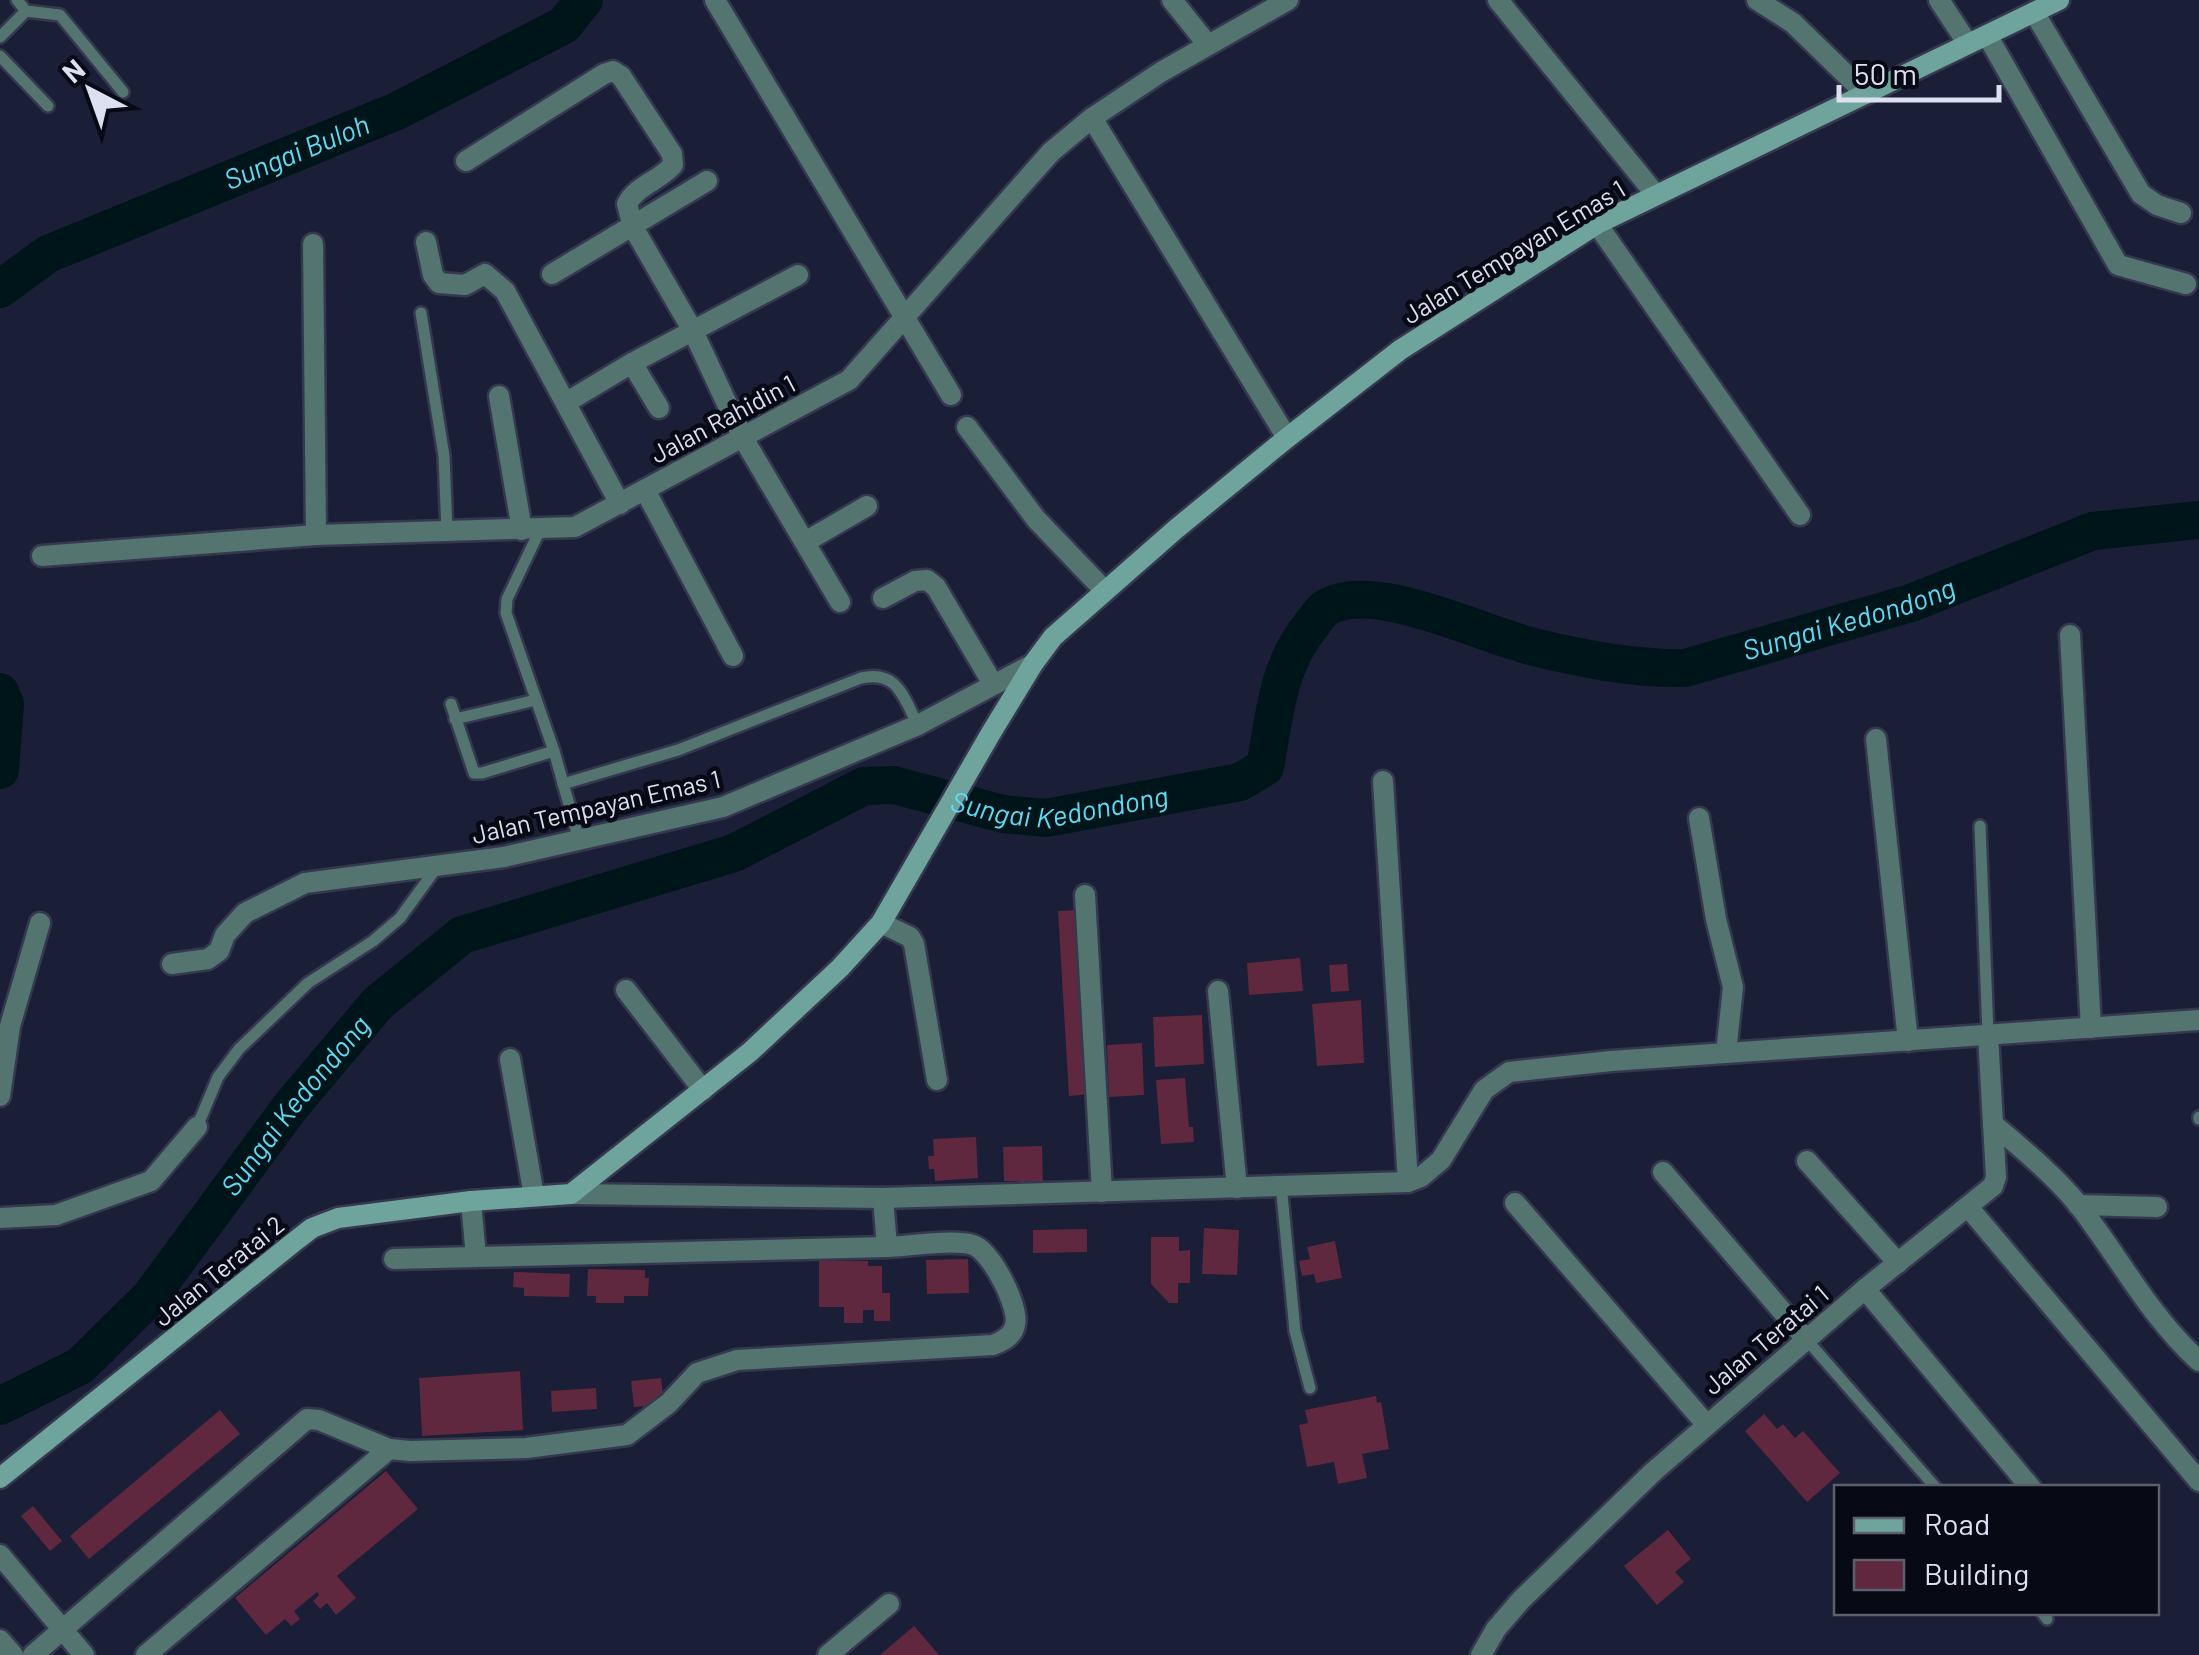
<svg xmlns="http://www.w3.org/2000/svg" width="2199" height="1655" viewBox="0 0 2199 1655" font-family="Barlow,sans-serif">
  <rect width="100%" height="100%" fill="#1a1e36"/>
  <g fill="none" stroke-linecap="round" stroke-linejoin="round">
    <g stroke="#00151a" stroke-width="38">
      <path id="s1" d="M0,289L48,254L397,111L564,25L584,0"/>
      <polyline points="0,692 5,704 0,770"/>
      <path id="s2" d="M0,1406L80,1366L150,1297L291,1106L378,1003L462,935L734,853L864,786L894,785L1003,814L1046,818L1240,782L1265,767C1275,714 1277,666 1312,624C1317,618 1321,610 1327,607C1376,580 1482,635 1534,647C1583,659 1634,669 1685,668L1911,603L2093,531L2199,520"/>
    </g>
  </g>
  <g fill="#5f283e">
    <polygon points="1081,910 1092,1094 1069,1096 1058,911"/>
    <polygon points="1300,958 1303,991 1249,995 1247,963"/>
    <polygon points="1347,964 1349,991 1331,992 1329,965"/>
    <polygon points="1361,1000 1364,1063 1317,1066 1312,1004"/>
    <polygon points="1202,1015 1204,1064 1155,1067 1153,1017"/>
    <polygon points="1142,1043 1144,1095 1109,1097 1107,1045"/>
    <polygon points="1185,1078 1189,1127 1193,1127 1194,1142 1161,1144 1156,1080"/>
    <polygon points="976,1137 978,1178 935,1181 934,1169 929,1169 928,1156 934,1156 933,1139"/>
    <polygon points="1042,1146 1043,1187 1020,1187 1019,1181 1004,1181 1003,1147"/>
    <polygon points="1204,1228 1239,1230 1237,1275 1202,1274"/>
    <polygon points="1087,1229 1087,1252 1033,1253 1033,1230"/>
    <polygon points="1151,1237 1179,1237 1179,1251 1190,1250 1190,1283 1178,1283 1178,1303 1169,1303 1151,1284"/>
    <polygon points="1335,1241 1342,1278 1316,1283 1314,1274 1302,1276 1299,1261 1310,1259 1307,1247"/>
    <polygon points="968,1259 969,1293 927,1294 926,1260"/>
    <polygon points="819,1261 868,1261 868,1266 882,1266 882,1293 890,1293 890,1321 874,1321 874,1310 863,1310 863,1323 844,1323 844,1307 819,1307"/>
    <polygon points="588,1269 645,1270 645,1278 649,1278 648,1296 624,1296 624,1303 596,1303 596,1296 587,1296"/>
    <polygon points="514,1272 570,1274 569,1297 524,1296 524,1288 513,1287"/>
    <polygon points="520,1371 523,1430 422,1436 419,1378"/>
    <polygon points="661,1378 664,1404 634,1407 631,1381"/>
    <polygon points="596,1388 597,1409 552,1412 551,1391"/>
    <polygon points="1376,1396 1377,1403 1381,1402 1389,1449 1362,1454 1367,1478 1338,1484 1334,1462 1307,1467 1299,1425 1308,1423 1305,1410"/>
    <polygon points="220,1410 240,1434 89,1559 70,1536"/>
    <polygon points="1764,1414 1777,1429 1783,1424 1795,1438 1803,1431 1840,1473 1807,1502 1745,1431"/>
    <polygon points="386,1471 418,1509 337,1576 356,1598 336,1615 327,1603 320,1609 313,1601 319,1595 317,1592 294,1611 300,1619 291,1626 285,1619 266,1635 235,1598"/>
    <polygon points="33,1506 62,1541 50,1551 21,1516"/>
    <polygon points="1668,1530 1691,1559 1675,1572 1684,1582 1657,1605 1624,1566"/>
    <polygon points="914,1626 939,1655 880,1655"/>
  </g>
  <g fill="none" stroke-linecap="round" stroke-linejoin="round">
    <g stroke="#353950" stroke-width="16">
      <g id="lane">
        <polyline points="17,0 26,11 60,15 123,92"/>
        <polyline points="0,37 26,11"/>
        <polyline points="0,56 48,106"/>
        <polyline points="421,313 444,456 447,532"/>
        <polyline points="540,530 507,599 506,613 554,751 579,840"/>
        <polyline points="451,704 474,773 482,773 554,751"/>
        <polyline points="455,719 536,700"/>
        <path d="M563,784L678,750L861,678C898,670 903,697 918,725"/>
        <polyline points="1980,826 1988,1035"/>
        <polyline points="2199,1119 2199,1117"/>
        <polyline points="197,1127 218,1077 239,1049 308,983 373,941 400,918 437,867"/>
        <polyline points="1281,1184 1295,1331 1310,1388"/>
        <polyline points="1806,1339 1936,1488"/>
        <polyline points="2042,1612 2047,1619"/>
      </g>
    </g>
    <g stroke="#353950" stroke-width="25">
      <g id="street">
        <polyline points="715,0 951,395"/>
        <polyline points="1172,0 1208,45"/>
        <polyline points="1498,0 1656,195"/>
        <polyline points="1757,0 1793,23 1866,94"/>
        <polyline points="1939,0 1968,44"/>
        <polyline points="2034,12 2141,194 2157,205 2181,213"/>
        <polyline points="1987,35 2118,265 2186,284"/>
        <polyline points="1092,118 1287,438"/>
        <path d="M466,161L604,74L613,71L621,76L672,154L673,165C659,181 636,186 627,204L633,227L693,331L743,438L840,602"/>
        <polyline points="1597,224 1800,515"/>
        <polyline points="426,242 433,275 439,283 465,285 485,274 505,291 620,504"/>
        <polyline points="313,244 316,535"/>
        <polyline points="552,274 707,181"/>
        <polyline points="632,363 659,408"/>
        <polyline points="499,396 522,530"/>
        <polyline points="567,402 632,363 798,275"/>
        <polyline points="967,427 1036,519 1105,591"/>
        <polyline points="645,490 733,656"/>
        <polyline points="805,542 867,506"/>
        <polyline points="42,556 316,535 575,527 849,380 1051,152 1092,118 1161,72 1288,0"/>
        <polyline points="883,598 915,581 927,580 936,587 993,684"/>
        <polyline points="2070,635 2091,1028"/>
        <polyline points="1876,739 1908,1041"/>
        <polyline points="1383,781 1408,1182"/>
        <polyline points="1699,818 1716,919 1733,987 1726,1053"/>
        <polyline points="1085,895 1102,1192"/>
        <polyline points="881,923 910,937 914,944 937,1080"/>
        <polyline points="172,964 208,959 219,951 225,935 245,913 305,883 504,857 723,807 918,725 1033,664"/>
        <polyline points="626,990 703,1090"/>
        <polyline points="1218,991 1237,1188"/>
        <polyline points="510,1059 534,1196"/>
        <polyline points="0,1096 10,1026 40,923"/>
        <path d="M1993,1124C2022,1149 2052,1173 2077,1203C2118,1255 2149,1316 2199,1361"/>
        <polyline points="1807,1161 1898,1263"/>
        <polyline points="1663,1172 1806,1339"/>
        <polyline points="571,1194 883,1198 1408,1182 1421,1177 1441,1160 1484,1090 1509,1072 1611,1061 2199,1020"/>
        <polyline points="471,1201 476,1257 887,1247"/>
        <polyline points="1515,1203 1706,1424"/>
        <polyline points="2078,1205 2157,1207"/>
        <polyline points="1969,1208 2199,1481"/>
        <polyline points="0,1218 56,1215 151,1181 197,1127"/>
        <polyline points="394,1259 476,1257"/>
        <polyline points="1865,1289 2031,1488"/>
        <polyline points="0,1555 84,1655"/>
        <polyline points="0,1640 13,1655"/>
        <path d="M33,1655L307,1419L319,1420L389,1449L410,1451L526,1448L627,1435L669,1403L697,1373L737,1360L993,1345C1003,1341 1013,1336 1015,1325C1020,1307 991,1251 973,1245C953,1239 910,1246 887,1247L883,1198"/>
        <polyline points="146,1655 389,1449"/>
        <polyline points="828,1655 889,1604"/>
        <polyline points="1481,1655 1496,1629 1521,1600 1653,1472 1865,1289 1993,1186 1996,1177 1988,1035"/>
      </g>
    </g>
    <g stroke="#353950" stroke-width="25">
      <polyline id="secondary" points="0,1478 294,1242 312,1228 338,1218 471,1201 571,1194 750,1052 840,968 881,923 991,733 1033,664 1053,637 1176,529 1287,438 1400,350 1597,224 2059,0"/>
    </g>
    <use href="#lane" stroke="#547470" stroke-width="11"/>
    <use href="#street" stroke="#547470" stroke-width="20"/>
    <use href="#secondary" stroke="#6fa49d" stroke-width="20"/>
  </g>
  <g text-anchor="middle" stroke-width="9" stroke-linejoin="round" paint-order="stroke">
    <g font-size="25" fill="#dce0f1" stroke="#070914">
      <text transform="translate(1514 252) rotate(-31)" y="9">Jalan Tempayan Emas 1</text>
      <text transform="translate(723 419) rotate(-28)" y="9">Jalan Rahidin 1</text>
      <text transform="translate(596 807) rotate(-13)" y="9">Jalan Tempayan Emas 1</text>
      <text transform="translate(219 1271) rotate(-39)" y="9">Jalan Teratai 2</text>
      <text transform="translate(1766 1340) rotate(-40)" y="9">Jalan Teratai 1</text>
    </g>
    <g font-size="28" font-style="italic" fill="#60daf3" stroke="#070914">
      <text dy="10" stroke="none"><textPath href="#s1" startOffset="328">Sungai Buloh</textPath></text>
      <text dy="10" stroke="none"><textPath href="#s2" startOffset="2225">Sungai Kedondong</textPath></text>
      <text dy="10" stroke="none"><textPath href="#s2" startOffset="1298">Sungai Kedondong</textPath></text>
      <text dy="10" stroke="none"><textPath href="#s2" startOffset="428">Sungai Kedondong</textPath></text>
    </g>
  </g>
  <rect x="1834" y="1485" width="325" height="130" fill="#070914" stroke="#5c5f6c" stroke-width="2.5"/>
  <rect x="1854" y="1518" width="50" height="15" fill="#6fa49d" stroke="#5c5f6c" stroke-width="2.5"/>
  <text x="1924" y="1535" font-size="30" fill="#dce0f1">Road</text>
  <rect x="1854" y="1560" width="50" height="30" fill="#5f283e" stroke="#5c5f6c" stroke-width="2.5"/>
  <text x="1924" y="1585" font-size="30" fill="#dce0f1">Building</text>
  <g transform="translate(90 90) rotate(319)" stroke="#070914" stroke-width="8" paint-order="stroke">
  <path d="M0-8L18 38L0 25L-18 38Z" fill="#dce0f1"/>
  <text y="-15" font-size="28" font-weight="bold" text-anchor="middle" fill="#dce0f1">N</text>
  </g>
  <path d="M1839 85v15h160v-15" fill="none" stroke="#dce0f1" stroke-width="5"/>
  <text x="1854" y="85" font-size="30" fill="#dce0f1" stroke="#070914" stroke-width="8" paint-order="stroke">50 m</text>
</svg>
